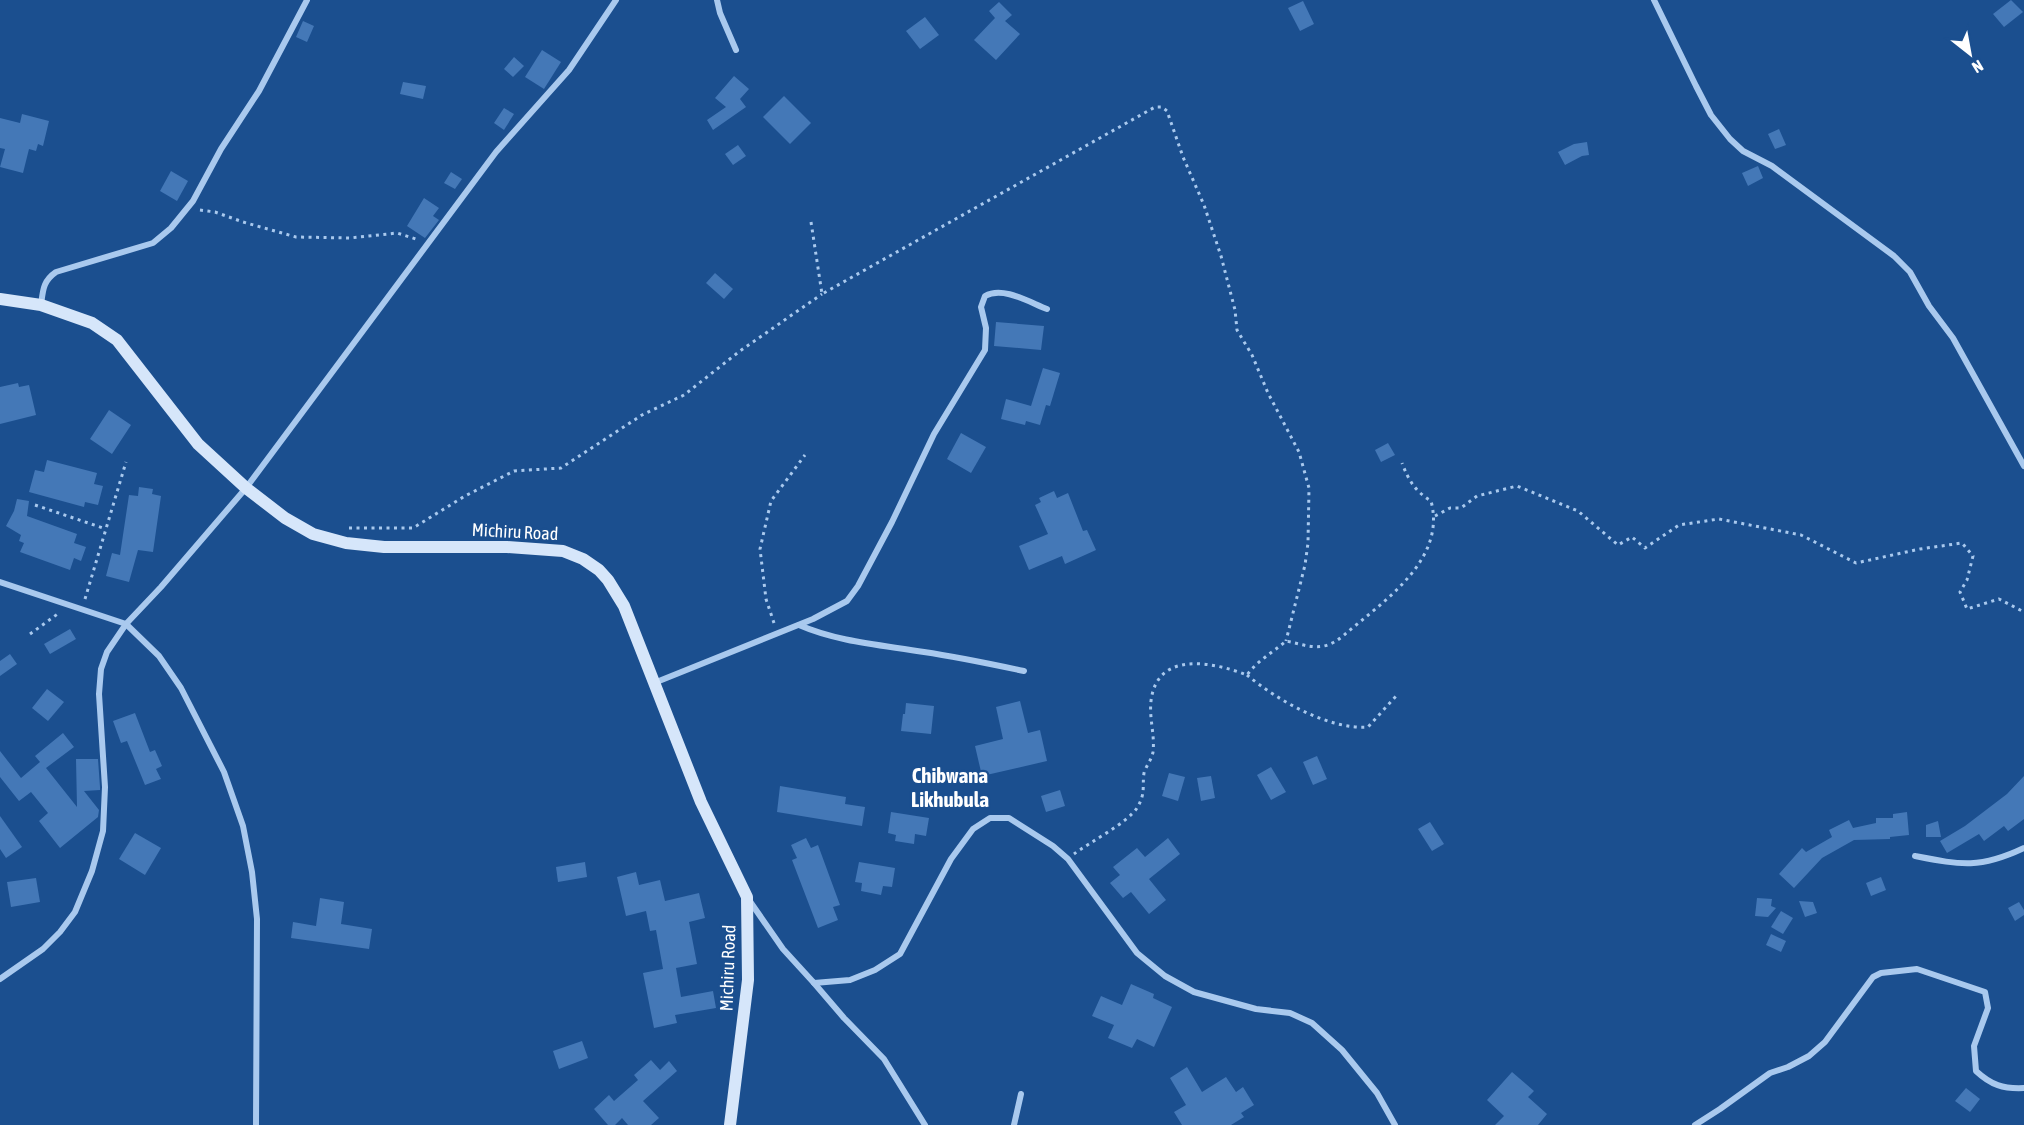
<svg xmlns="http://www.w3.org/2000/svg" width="2024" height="1125" viewBox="0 0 2024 1125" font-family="'Asap Condensed',sans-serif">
  <rect width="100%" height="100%" fill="#1b4f8f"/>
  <g fill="#4478b7">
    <polygon points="2011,0 2023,12 2004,27 1993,14"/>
    <polygon points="1303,1 1314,24 1300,31 1288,8"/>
    <polygon points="999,2 1012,15 1005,21 1020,34 996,60 974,40 995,18 989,11"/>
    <polygon points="925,17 939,35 920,49 906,31"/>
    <polygon points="303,21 314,26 307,42 296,37"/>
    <polygon points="542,50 561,62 544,89 525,77"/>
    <polygon points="514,57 524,66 513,77 504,69"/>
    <polygon points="734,76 749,89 740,99 746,107 713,130 707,120 726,107 715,98"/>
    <polygon points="403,82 426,86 423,99 400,94"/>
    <polygon points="784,96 811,123 790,144 763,117"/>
    <polygon points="504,108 514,114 504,130 494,123"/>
    <polygon points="22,114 49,121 43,146 38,144 36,151 29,149 23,173 0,167 5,149 0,148 0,118 20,123"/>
    <polygon points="1779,129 1786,145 1775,149 1768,134"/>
    <polygon points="1587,142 1589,155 1582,156 1565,165 1558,152 1574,144"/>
    <polygon points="738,145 746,156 733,165 725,154"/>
    <polygon points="1758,166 1763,178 1748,186 1742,173"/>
    <polygon points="171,171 188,181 177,201 160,191"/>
    <polygon points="451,172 462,179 455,189 444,183"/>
    <polygon points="424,198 439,208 433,216 439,220 425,238 407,226"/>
    <polygon points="715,273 733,289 724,299 706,283"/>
    <polygon points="996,322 1044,326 1041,350 994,346"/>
    <polygon points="1043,368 1060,373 1050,406 1046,405 1040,425 1026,421 1025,425 1001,419 1006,399 1031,406"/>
    <polygon points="18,383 19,387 29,385 36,415 0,424 0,387"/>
    <polygon points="109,410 131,425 112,454 90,439"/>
    <polygon points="961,433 986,447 971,473 947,459"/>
    <polygon points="1388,443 1395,455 1381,462 1375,450"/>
    <polygon points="47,460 97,473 94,484 103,486 98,505 85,502 84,507 29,492 35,470 44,472"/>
    <polygon points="139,487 153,489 152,494 161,496 153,552 138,550 129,582 106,576 112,553 120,555 129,495 138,496"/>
    <polygon points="1054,491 1057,498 1068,493 1083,531 1087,530 1096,550 1065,564 1062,556 1029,570 1019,546 1048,534 1035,505 1041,502 1039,498"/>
    <polygon points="17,499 29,501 27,516 77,534 74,543 86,547 81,561 74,558 70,570 20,552 24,543 19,541 21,535 6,526 14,511"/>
    <polygon points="70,629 76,639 50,654 44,644"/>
    <polygon points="10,654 17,664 0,676 0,661"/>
    <polygon points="47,689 64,702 48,721 32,708"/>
    <polygon points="1020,701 1028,733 1040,730 1047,761 982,776 975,746 1003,739 996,707"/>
    <polygon points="906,703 934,706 931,734 901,731 903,714 905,714"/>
    <polygon points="135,713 150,752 155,750 162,766 156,769 161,779 145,785 127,741 121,743 113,721"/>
    <polygon points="63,733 74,747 46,768 77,807 76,759 98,759 100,787 100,790 84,791 99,810 98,817 60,848 39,821 48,813 31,792 19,801 0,777 0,751 21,778 40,762 35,756"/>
    <polygon points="1317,756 1327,779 1313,785 1303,762"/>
    <polygon points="1271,767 1286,792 1271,800 1257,775"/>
    <polygon points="1169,773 1185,777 1178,801 1162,796"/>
    <polygon points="1211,776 1215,798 1201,801 1197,778"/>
    <polygon points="2024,776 2024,819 2008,831 2004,826 1984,841 1979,834 1947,853 1940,841 1965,826 2007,794"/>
    <polygon points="780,786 846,797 845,804 865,807 862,826 777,812"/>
    <polygon points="1060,790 1065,806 1046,812 1041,796"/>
    <polygon points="891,812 929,818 926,836 915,834 914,844 895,841 896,835 888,833"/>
    <polygon points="1907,812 1909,835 1890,837 1890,839 1854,840 1822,858 1794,888 1779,874 1802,848 1806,852 1832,837 1829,830 1849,820 1853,828 1876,823 1876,818 1893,818 1893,814"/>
    <polygon points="0,816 22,847 6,858 0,849"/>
    <polygon points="1938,821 1941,837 1926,837 1926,825"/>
    <polygon points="1430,822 1444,844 1432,851 1418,829"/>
    <polygon points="135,833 161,848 145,875 119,859"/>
    <polygon points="806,838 811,848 818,845 840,905 833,907 838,920 818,928 792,860 797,858 791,845"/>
    <polygon points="1168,838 1180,854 1149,879 1166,900 1149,914 1131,892 1123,898 1110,883 1120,875 1113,867 1137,848 1145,857"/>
    <polygon points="585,862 587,877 558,882 556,867"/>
    <polygon points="859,862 895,868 892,887 883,886 881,895 861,891 862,883 855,882"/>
    <polygon points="636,872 639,885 660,880 665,901 699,893 705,918 689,922 697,964 676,968 681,997 713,991 716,1008 675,1015 677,1023 654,1028 643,973 663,969 656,930 650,931 646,911 626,916 617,877"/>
    <polygon points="1881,877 1886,890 1871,896 1866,883"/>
    <polygon points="36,878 40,902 11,907 7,882"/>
    <polygon points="320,898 344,902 341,924 372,929 369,949 291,938 293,922 316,926"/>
    <polygon points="1757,898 1772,899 1771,906 1776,908 1768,917 1755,916"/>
    <polygon points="1799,901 1813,902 1817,913 1805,917"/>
    <polygon points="2019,902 2024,910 2024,915 2015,921 2008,908"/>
    <polygon points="1781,911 1793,918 1783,934 1771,927"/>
    <polygon points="1771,934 1786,941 1781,952 1766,945"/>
    <polygon points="1131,984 1154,994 1153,998 1172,1007 1154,1047 1137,1039 1132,1048 1108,1038 1114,1025 1092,1016 1101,996 1122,1005"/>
    <polygon points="582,1041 588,1058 559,1069 553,1051"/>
    <polygon points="651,1060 660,1070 669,1061 677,1071 643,1101 659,1118 651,1125 628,1125 622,1118 615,1125 608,1125 594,1109 609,1095 614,1101 638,1080 634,1075"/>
    <polygon points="1187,1067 1202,1092 1226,1077 1236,1092 1243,1087 1254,1105 1241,1113 1244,1117 1231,1125 1182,1125 1174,1112 1186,1105 1170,1078"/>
    <polygon points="1512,1072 1534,1091 1528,1097 1547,1114 1538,1125 1495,1125 1504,1116 1487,1100"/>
    <polygon points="1966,1088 1980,1099 1970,1112 1955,1101"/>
  </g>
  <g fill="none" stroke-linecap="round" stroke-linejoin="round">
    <g stroke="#a9c9ee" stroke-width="3" stroke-dasharray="3 4.5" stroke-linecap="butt">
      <polyline points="200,210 215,212 243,222 296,237 350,238 397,233 419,240"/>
      <polyline points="811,222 822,294 1155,107 1162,107 1167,111 1183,157 1204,205 1221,256 1235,310 1237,330 1252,355 1268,393 1299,452 1309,488 1308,543 1305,565 1286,641"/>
      <polyline points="35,505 106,529"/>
      <polyline points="1435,516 1450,508 1461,508 1477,496 1517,486 1578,511 1618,545 1632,537 1645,548 1679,525 1719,519 1801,535 1856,563 1920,549 1962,543 1973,556 1967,580 1960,592 1967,609 1999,599 2024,612"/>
      <polyline points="349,528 413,528 465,496 514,471 561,468 642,415 684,395 740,351 822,294"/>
      <polyline points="85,599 126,462"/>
      <polyline points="774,623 766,599 760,549 771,501 805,455"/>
      <polyline points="30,634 59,613"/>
      <path d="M1247,675C1277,700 1329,730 1368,727L1397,695"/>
      <path d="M1074,854C1090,842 1127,823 1137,808C1146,793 1142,787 1144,773C1146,766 1152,759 1153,752C1155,735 1149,718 1151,701C1157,650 1213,662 1247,675C1257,661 1272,653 1286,641C1310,646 1322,653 1343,636C1382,602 1447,561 1431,501C1415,491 1409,481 1402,463"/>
    </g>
    <g stroke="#a9c9ee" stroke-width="6">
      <polyline points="717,0 720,13 736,50"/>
      <polyline points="1654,0 1696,86 1711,115 1730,139 1743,151 1772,166 1894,256 1910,272 1929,306 1953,338 2024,466"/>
      <path d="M41,305C43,290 43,281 56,272L153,243L171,228L193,201L221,149L259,91L307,0"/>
      <polyline points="0,582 126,624 159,656 181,688 224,772 243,826 252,872 257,919 256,1125"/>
      <path d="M799,625C838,642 882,645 924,652C958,657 991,664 1024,671"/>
      <path d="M654,683L813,619L847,601L858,586L892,522L934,434L985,350L986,328L981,307L985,296C1003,286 1029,302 1047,309"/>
      <path d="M1915,856C1961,865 1980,869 2024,848"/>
      <polyline points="749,900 783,949 814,983 850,980 875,970 900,954 951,859 973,829 990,818 1009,818 1053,846 1068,859 1137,953 1165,976 1194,992 1256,1009 1290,1013 1312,1023 1342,1050 1377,1093 1395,1125"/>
      <polyline points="0,979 43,949 60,932 75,912 92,871 103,831 105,787 99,694 101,669 107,652 126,624 161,587 246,488 496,152 569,70 616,0"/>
      <polyline points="814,983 844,1018 884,1059 925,1125"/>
      <polyline points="1014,1125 1021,1094"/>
      <path d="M1695,1125L1720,1109L1770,1073L1788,1067L1809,1056L1825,1042L1873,977L1881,973L1917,969L1985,992L1988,1008L1974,1046L1976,1071C1991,1085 2003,1089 2024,1088"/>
    </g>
    <polyline stroke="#d6e6fa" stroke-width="12" points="0,299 41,305 92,323 117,340 198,444 246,488 285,518 313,534 346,543 384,547 507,547 563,551 583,559 599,570 608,580 624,606 701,802 747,897 748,980 730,1125"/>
  </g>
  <g text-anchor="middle" stroke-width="4.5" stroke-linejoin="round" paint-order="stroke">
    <g font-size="18" fill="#fff" stroke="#1b4f8f">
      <text transform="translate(515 532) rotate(3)" y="6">Michiru Road</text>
      <text transform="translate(728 968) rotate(-88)" y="6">Michiru Road</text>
    </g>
    <g font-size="21" font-weight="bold" fill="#fff" stroke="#1b4f8f">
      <text x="950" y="783">Chibwana<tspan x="950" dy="24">Likhubula</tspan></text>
    </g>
  </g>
  <g transform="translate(1970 54) rotate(149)" stroke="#1b4f8f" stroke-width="4.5" paint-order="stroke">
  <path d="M0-4.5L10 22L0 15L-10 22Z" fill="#ffffff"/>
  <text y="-9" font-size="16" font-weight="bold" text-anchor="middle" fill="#ffffff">N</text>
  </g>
</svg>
